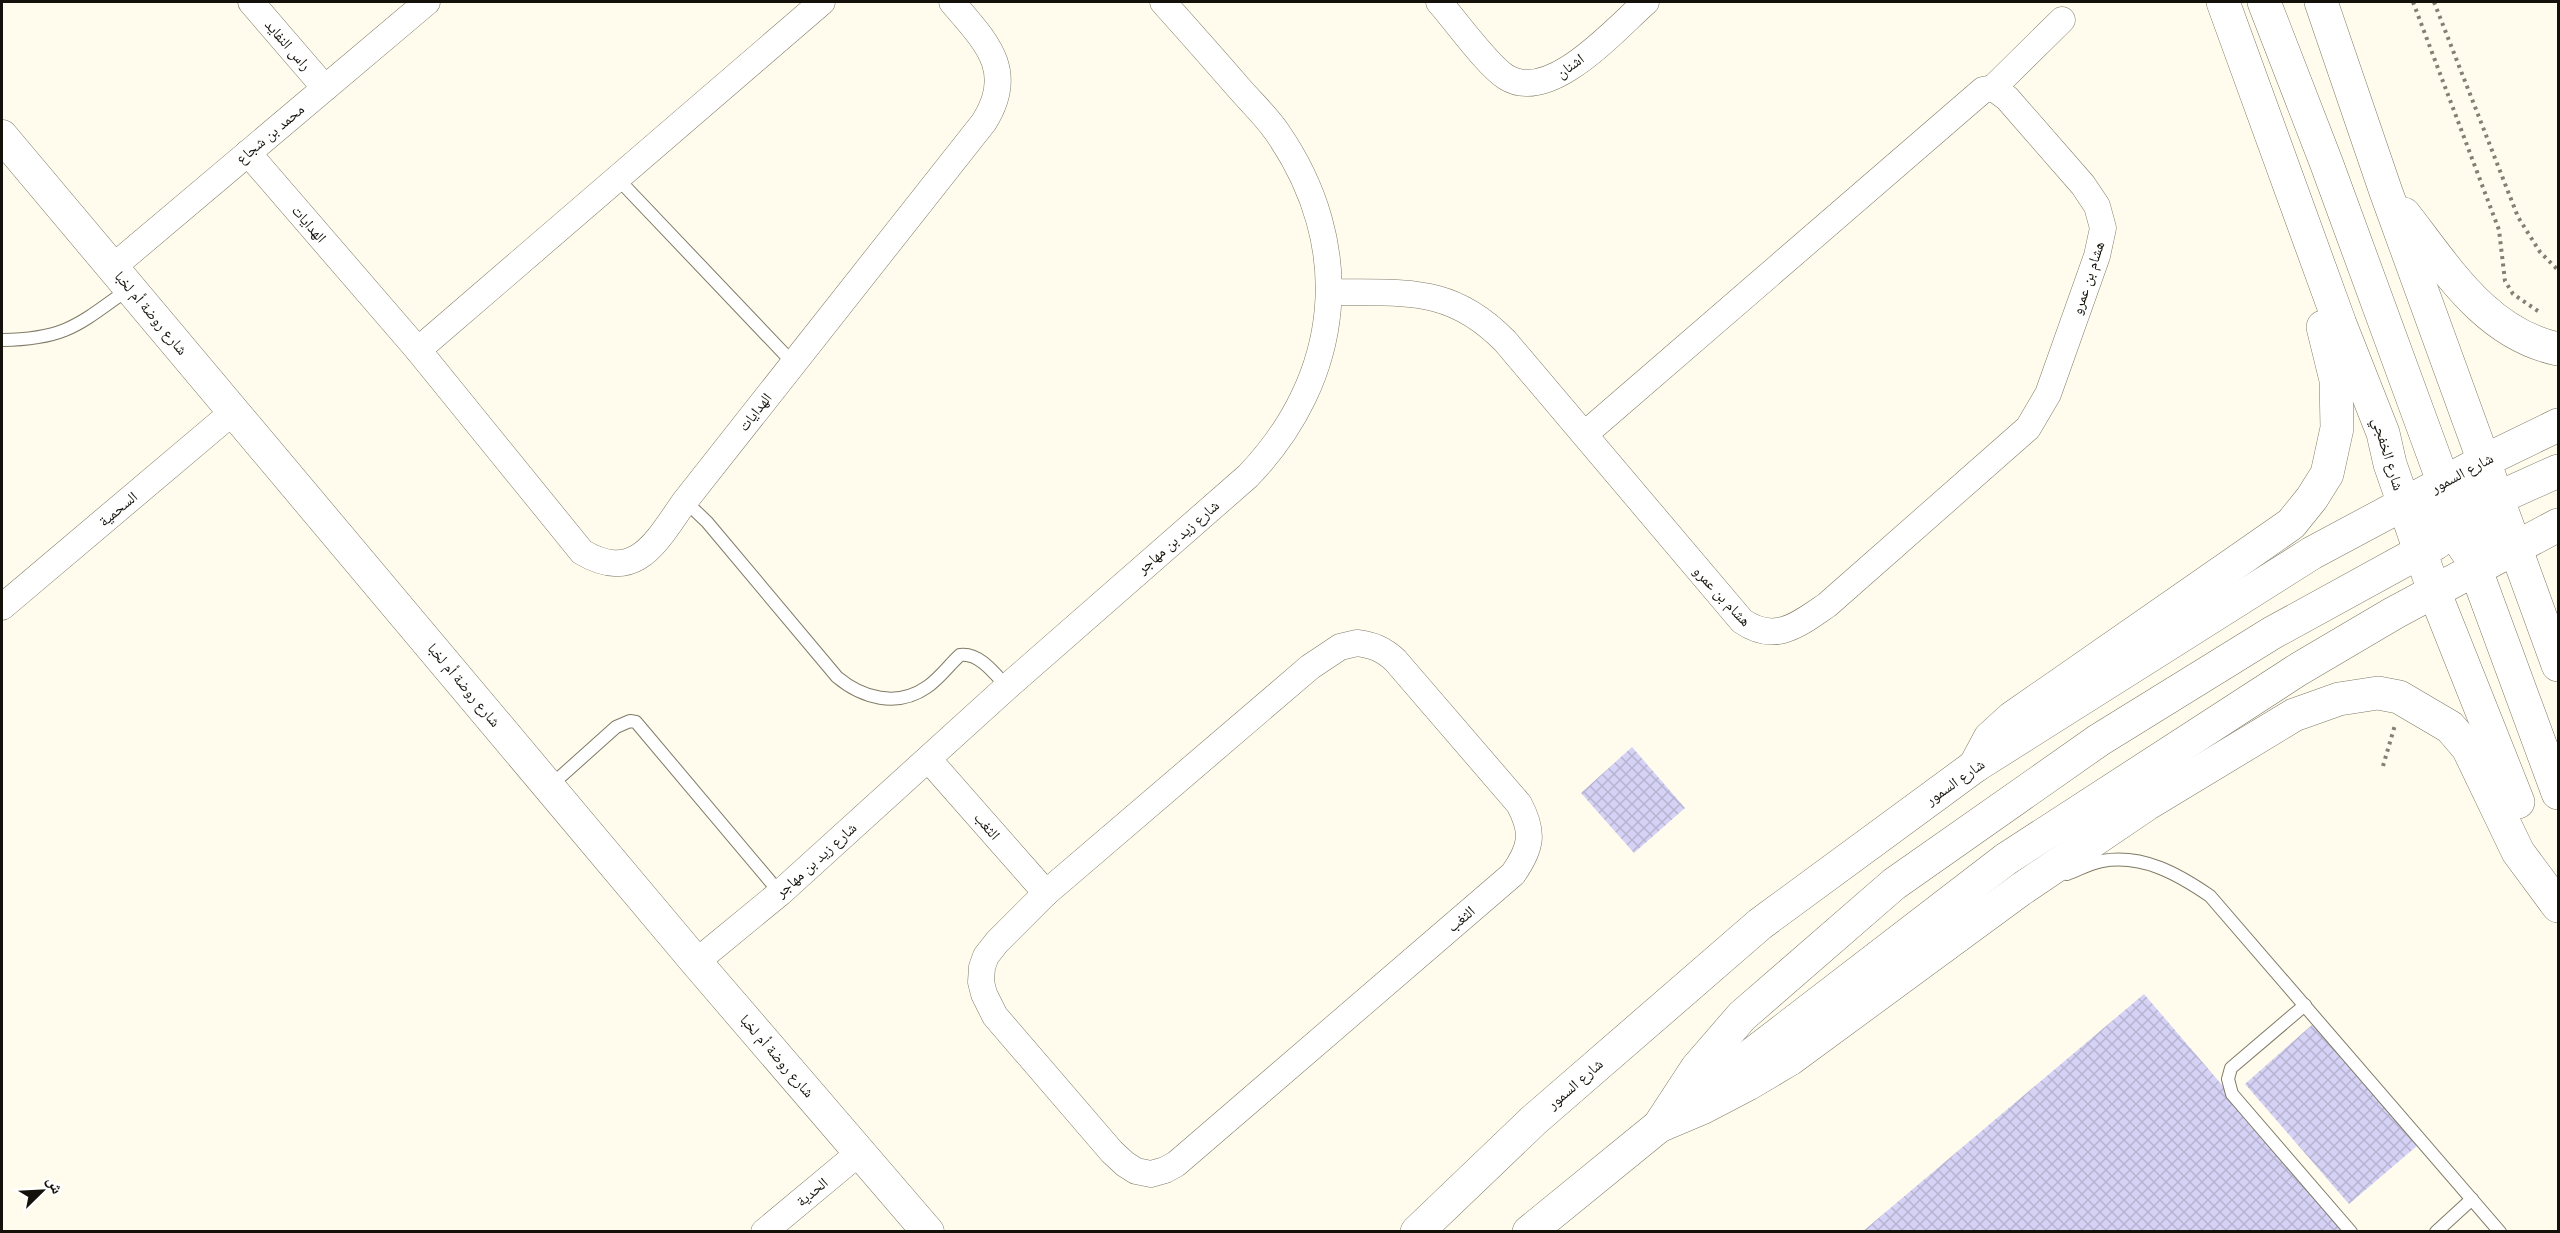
<svg xmlns="http://www.w3.org/2000/svg" width="2560" height="1233" viewBox="0 0 2560 1233" font-family="'Open Sans','Noto Naskh Arabic',sans-serif">
  <defs>
    <pattern id="building-cross-hatch" width="8" height="8" patternUnits="userSpaceOnUse" patternTransform="scale(1.5)"><rect width="8" height="8" fill="#d5d2f5"/><path d="M0 0l8 8M0 8l8-8" fill="none" stroke="#b6b3d1"/></pattern>
  </defs>
  <rect width="100%" height="100%" fill="#fffcee"/>
  <g fill="url(#building-cross-hatch)">
    <polygon points="1632,747 1685,808 1634,853 1581,793"/>
    <polygon points="2144,994 2348,1232 1862,1232"/>
    <polygon points="2313,1024 2418,1145 2349,1204 2245,1084"/>
  </g>
  <g fill="none" stroke-linecap="round" stroke-linejoin="round">
    <g stroke="#7f7b66" stroke-width="14">
      <g id="service">
        <polyline points="618,179 793,363"/>
        <path d="M2,340C67,339 79,324 130,288"/>
        <path d="M685,501L707,522L837,677C862,698 897,708 927,687C939,679 949,665 960,655C979,652 995,674 1007,687"/>
        <polyline points="549,787 616,727 630,721 636,722 780,893"/>
        <path d="M2067,874C2078,870 2090,863 2102,861C2143,854 2178,874 2210,896L2500,1232"/>
        <polyline points="2305,1005 2231,1068 2228,1079 2232,1094 2351,1232"/>
        <polyline points="2436,1232 2472,1199"/>
      </g>
    </g>
    <g stroke="#7f7b66" stroke-width="27">
      <g id="minor">
        <polyline points="251,2 325,88"/>
        <path d="M1439,2C1455,20 1487,65 1506,77C1550,105 1616,28 1646,2"/>
        <polyline points="1993,88 2062,20"/>
        <path d="M248,153L418,350L582,552C636,584 656,542 685,501L984,122C1017,70 985,41 952,2"/>
        <polyline points="113,267 427,2"/>
        <path d="M1329,292C1403,294 1449,284 1505,341L1742,621C1775,644 1798,625 1827,605L2028,428L2048,394L2097,256L2103,228L2097,206L2083,185L2007,98L1993,88L1983,90L1585,434"/>
        <polyline points="418,350 822,2"/>
        <polyline points="2,607 234,411"/>
        <path d="M1357,643C1373,645 1383,649 1395,660L1519,804C1534,832 1532,847 1513,874L1176,1164L1165,1170L1151,1174L1136,1171L1125,1164L1112,1152L995,1016L984,994L981,982L982,967L986,956L997,942L1046,893L1310,667L1340,647Z"/>
        <polyline points="929,760 1046,893"/>
        <path d="M696,962L780,893L1007,687L1248,476C1343,377 1356,246 1277,132C1266,116 1251,102 1238,87C1213,58 1188,30 1163,2"/>
        <polyline points="764,1232 860,1152"/>
      </g>
    </g>
    <g stroke="#7f7b66" stroke-width="33">
      <polyline id="tertiary" points="2,136 696,962 928,1232"/>
    </g>
    <g stroke="#7f7b66" stroke-width="34">
      <g id="primary">
        <polyline points="1417,1232 1534,1120 1760,924 1975,766 2312,553 2484,461 2558,425"/>
        <polyline points="1529,1232 1659,1126 2006,859 2299,669 2394,613 2558,525"/>
      </g>
    </g>
    <g stroke="#7f7b66" stroke-width="34">
      <g id="trunk">
        <polyline points="2223,2 2340,324 2383,433 2390,464 2434,591 2518,802"/>
        <path d="M2264,2L2326,162L2447,492C2462,522 2484,539 2516,546"/>
        <polyline points="2321,2 2386,192 2558,665"/>
        <path d="M2404,214C2447,269 2486,334 2558,349"/>
        <polyline points="2480,511 2498,498 2558,471"/>
        <polyline points="2438,520 2457,537 2471,557 2558,793"/>
        <polyline points="1975,766 1990,738 2012,718 2291,524 2312,498 2327,474 2337,428 2336,380 2323,327"/>
        <polyline points="1659,1126 1704,1107 1748,1084 1790,1059 2020,890 2147,804 2294,715 2339,699 2378,693 2399,697 2450,727 2468,748 2518,852 2558,906"/>
        <path d="M1659,1126L1697,1068L1742,1016L1894,884L2099,740L2272,633L2436,543C2464,523 2479,495 2484,461"/>
      </g>
    </g>
    <g stroke="#828075" stroke-width="4" stroke-dasharray="3 4.5" stroke-linecap="butt">
      <polyline points="2413,2 2499,230 2505,281 2513,294 2538,311"/>
      <polyline points="2434,2 2518,217 2540,252 2558,270"/>
      <polyline points="2383,766 2395,725"/>
    </g>
    <use href="#service" stroke="#fff" stroke-width="12"/>
    <use href="#minor" stroke="#fff" stroke-width="26"/>
    <use href="#tertiary" stroke="#fff" stroke-width="32"/>
    <use href="#primary" stroke="#fff" stroke-width="33"/>
    <use href="#trunk" stroke="#fff" stroke-width="33"/>
  </g>
  <g text-anchor="middle" stroke-width="4.5" stroke-linejoin="round" paint-order="stroke">
    <g font-size="15" fill="#13110a" stroke="#fff">
      <text transform="translate(288 45) rotate(49)" y="5">راس النفايد</text>
      <text transform="translate(1570 66) rotate(-36)" y="5">اشنان</text>
      <text transform="translate(270 134) rotate(-40)" y="5">محمد بن شجاع</text>
      <text transform="translate(309 224) rotate(49)" y="5">الهدايات</text>
      <text transform="translate(2088 278) rotate(-72)" y="5">هشام بن عمرو</text>
      <text transform="translate(151 313) rotate(50)" y="5">شارع روضة أم لخبا</text>
      <text transform="translate(755 412) rotate(-52)" y="5">الهدايات</text>
      <text transform="translate(2388 454) rotate(73)" y="5">شارع الخفجي</text>
      <text transform="translate(2462 473) rotate(-28)" y="5">شارع السمور</text>
      <text transform="translate(118 509) rotate(-40)" y="5">السحمية</text>
      <text transform="translate(1178 537) rotate(-41)" y="5">شارع زيد بن مهاجر</text>
      <text transform="translate(1722 596) rotate(47)" y="5">هشام بن عمرو</text>
      <text transform="translate(464 685) rotate(50)" y="5">شارع روضة أم لخبا</text>
      <text transform="translate(1955 782) rotate(-35)" y="5">شارع السمور</text>
      <text transform="translate(987 826) rotate(49)" y="5">الثغب</text>
      <text transform="translate(816 860) rotate(-42)" y="5">شارع زيد بن مهاجر</text>
      <text transform="translate(1461 919) rotate(-41)" y="5">الثغب</text>
      <text transform="translate(777 1056) rotate(49)" y="5">شارع روضة أم لخبا</text>
      <text transform="translate(1575 1084) rotate(-41)" y="5">شارع السمور</text>
      <text transform="translate(812 1192) rotate(-40)" y="5">الحدية</text>
    </g>
  </g>
  <rect width="2560" height="1233" fill="none" stroke="#13110a" stroke-width="6"/>
  <g transform="translate(42 1191) rotate(66)" stroke="#ffffff" stroke-width="4.5" paint-order="stroke">
  <path d="M0-4.5L10 22L0 15L-10 22Z" fill="#13110a"/>
  <text y="-9" font-size="16" font-weight="bold" text-anchor="middle" fill="#13110a">ش</text>
  </g>
</svg>
